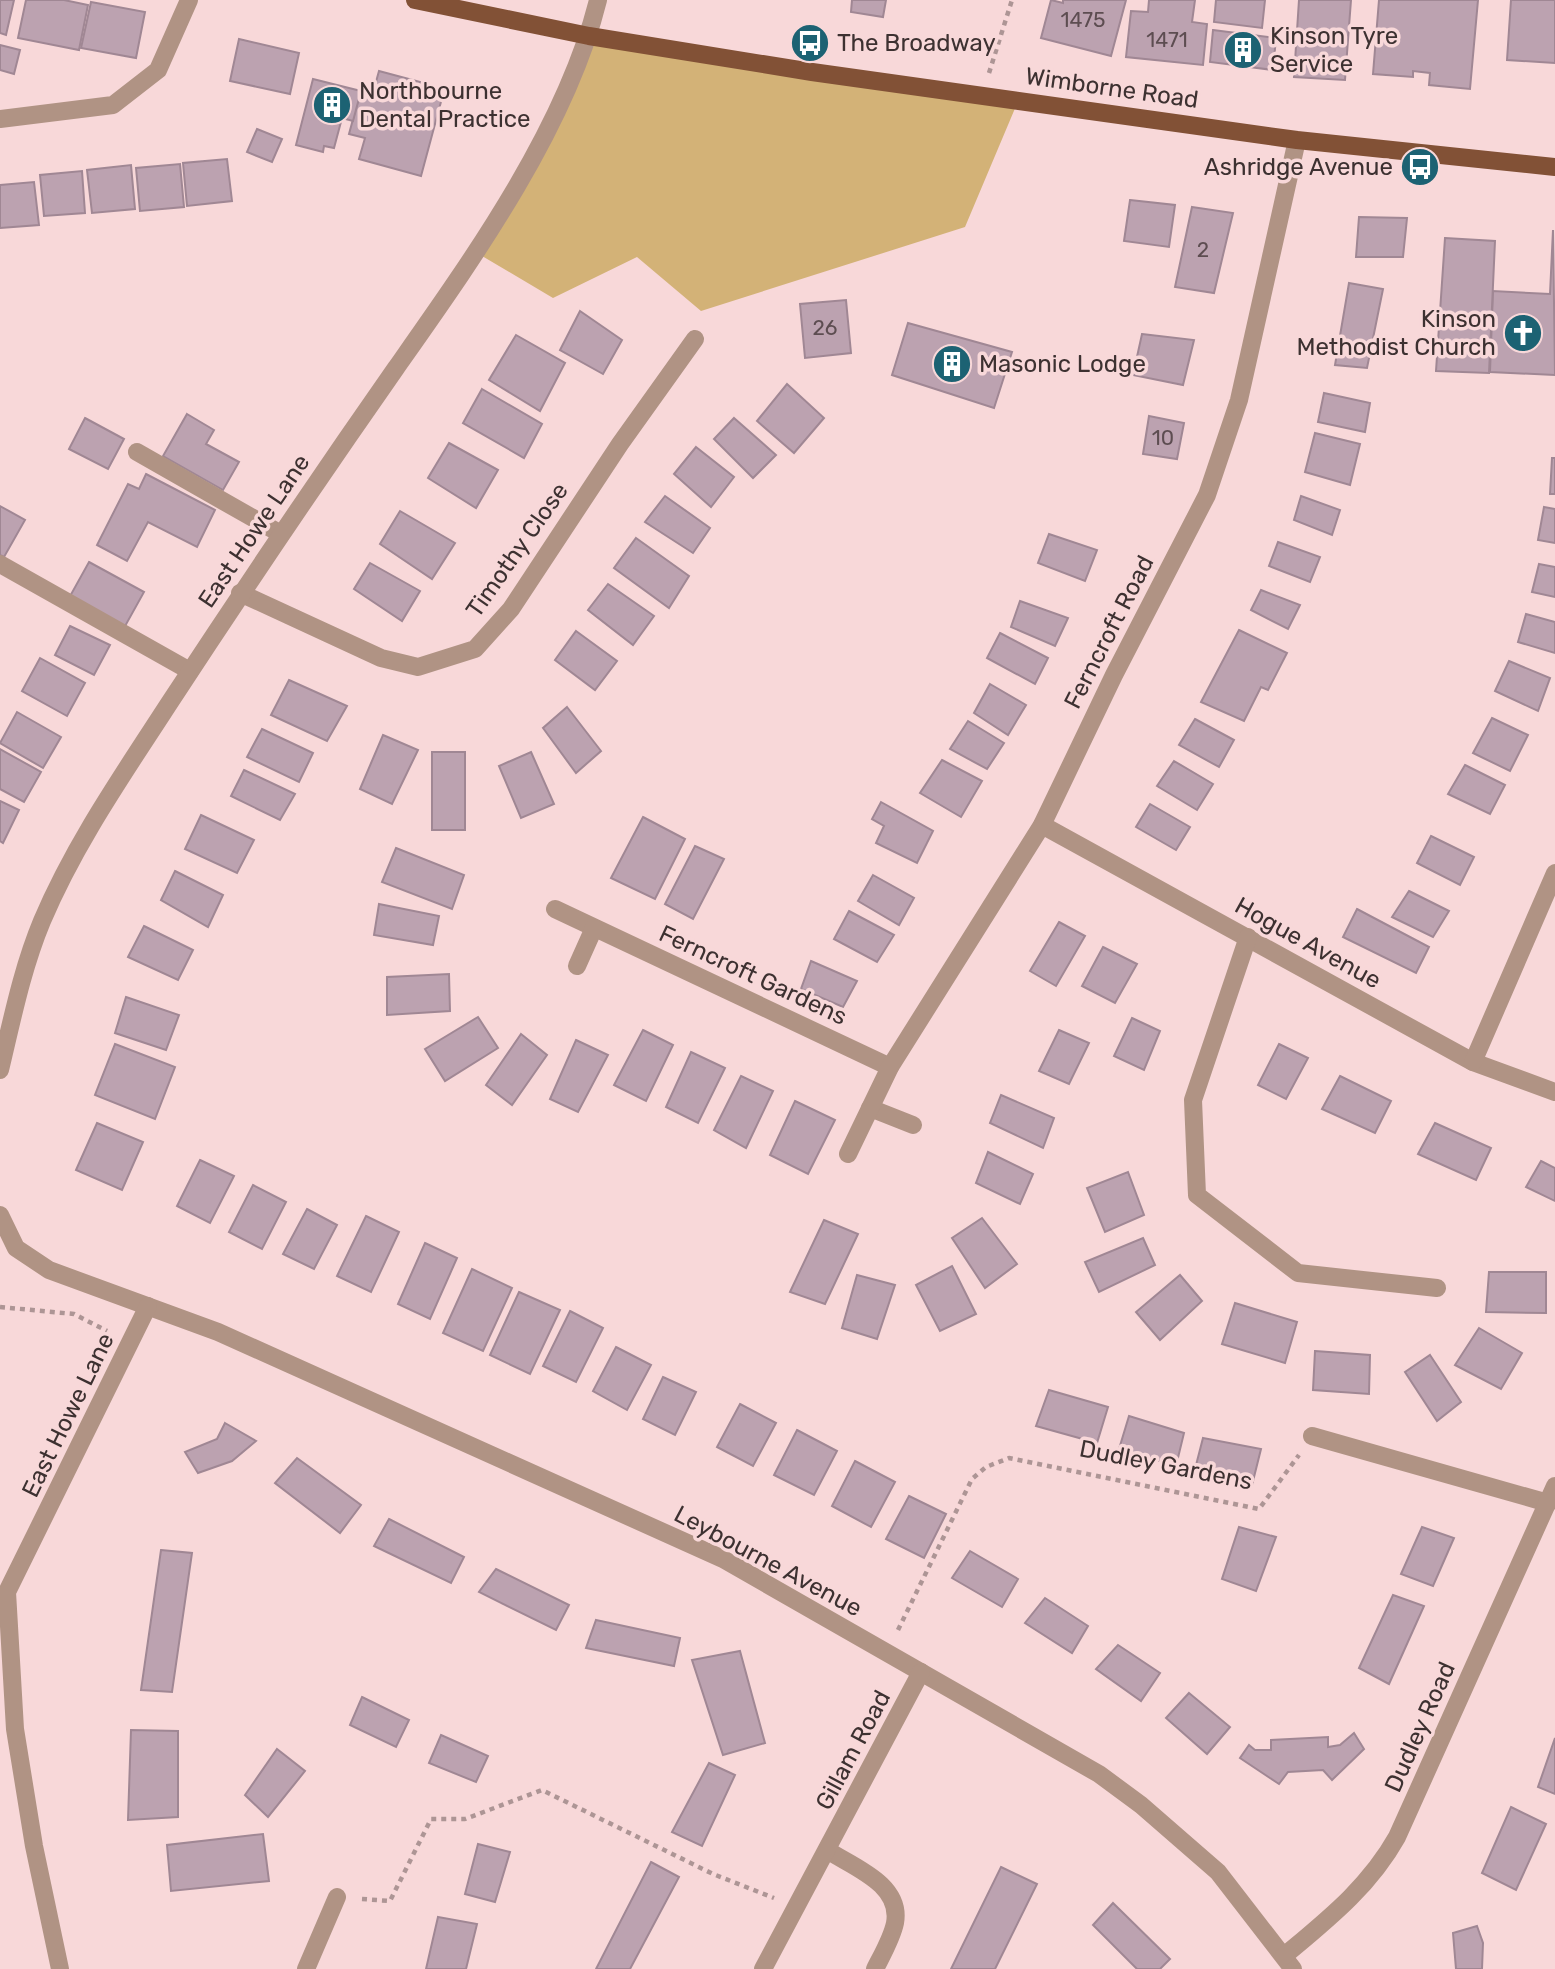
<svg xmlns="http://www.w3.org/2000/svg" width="1555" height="1969" viewBox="0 0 1555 1969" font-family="Rubik,sans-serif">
  <rect width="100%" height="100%" fill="#f8d8d9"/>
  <polygon fill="#d3b277" points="589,36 1019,99 965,227 701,311 637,257 553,298 477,253"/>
  <g fill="#bca2b0" stroke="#a08794" stroke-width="2">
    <polygon points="0,0 14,0 6,35 0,33"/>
    <polygon points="26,0 64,0 88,5 79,50 18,38"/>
    <polygon points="852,0 886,0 883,17 851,12"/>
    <polygon points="1051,0 1063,3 1063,0 1126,0 1111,56 1041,38"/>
    <polygon points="1149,0 1195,0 1192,22 1207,24 1203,65 1126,57 1131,11 1148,12"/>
    <polygon points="1216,0 1265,0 1262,28 1214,22"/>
    <polygon points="1299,0 1351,0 1345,80 1294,77"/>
    <polygon points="1379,0 1478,0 1470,89 1429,85 1430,73 1413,71 1413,77 1373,74"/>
    <polygon points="1511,0 1555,0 1555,63 1507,60"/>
    <polygon points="91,2 145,12 136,58 81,48"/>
    <polygon points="1213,30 1276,38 1273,70 1210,62"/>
    <polygon points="239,39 299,53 290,94 230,81"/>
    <polygon points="0,45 20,50 14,74 0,70"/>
    <polygon points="379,71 435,86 433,96 442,98 421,176 359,159 365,138 349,134 362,86 374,89"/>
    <polygon points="313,79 361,91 353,121 342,118 334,148 324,146 323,152 296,145"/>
    <polygon points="257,129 282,139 272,162 247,152"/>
    <polygon points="227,159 232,201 187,206 183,163"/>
    <polygon points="180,164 184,207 140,211 136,168"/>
    <polygon points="131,165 135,209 92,213 87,170"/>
    <polygon points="82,171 85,213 44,216 40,175"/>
    <polygon points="34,182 39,225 0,228 0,185"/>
    <polygon points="1130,200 1175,205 1169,247 1124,241"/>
    <polygon points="1192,207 1233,213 1214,293 1175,287"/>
    <polygon points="1359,217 1407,218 1403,257 1356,257"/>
    <polygon points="1553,230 1555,375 1490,372 1493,291 1550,294"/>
    <polygon points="1445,238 1495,241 1489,373 1436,371"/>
    <polygon points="1349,283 1383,289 1367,368 1335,365"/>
    <polygon points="846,300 851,353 805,358 800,304"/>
    <polygon points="580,311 622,340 603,374 560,350"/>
    <polygon points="908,323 1012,352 994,408 892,375"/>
    <polygon points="1142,334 1194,340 1183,385 1133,375"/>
    <polygon points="516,335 565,363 540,411 489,380"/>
    <polygon points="787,384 824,418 794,453 757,421"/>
    <polygon points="482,389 542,424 524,458 463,423"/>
    <polygon points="1324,393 1370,403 1365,432 1318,422"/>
    <polygon points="187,414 214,430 206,444 239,462 223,490 163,456"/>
    <polygon points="1149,416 1184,423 1177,459 1143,454"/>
    <polygon points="85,418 124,439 108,469 69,449"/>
    <polygon points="734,418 776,455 753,478 714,439"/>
    <polygon points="1315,433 1360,444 1350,485 1305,472"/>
    <polygon points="449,443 498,470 476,508 428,478"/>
    <polygon points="696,447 734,477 711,507 674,474"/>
    <polygon points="1552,458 1555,458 1555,494 1550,494"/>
    <polygon points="146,474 215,510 197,547 148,522 127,561 97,545 128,484 139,489"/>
    <polygon points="665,496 710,528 693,553 645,522"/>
    <polygon points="1301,496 1340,510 1332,535 1294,520"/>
    <polygon points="0,506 25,520 4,557 0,555"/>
    <polygon points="1544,507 1555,509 1555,543 1538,540"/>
    <polygon points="400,511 455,543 432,579 380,544"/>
    <polygon points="1049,534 1097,550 1085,581 1038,563"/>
    <polygon points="636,538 689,576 669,608 614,568"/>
    <polygon points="1278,542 1320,557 1310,582 1269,566"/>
    <polygon points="89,562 144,592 124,628 69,598"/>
    <polygon points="370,563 420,591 402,621 354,589"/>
    <polygon points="1539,564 1555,567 1555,597 1532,592"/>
    <polygon points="608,584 654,616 633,645 588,610"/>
    <polygon points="1261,590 1300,605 1288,629 1251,610"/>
    <polygon points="1020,601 1068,618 1055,646 1011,627"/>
    <polygon points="1526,614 1555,622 1555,653 1518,642"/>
    <polygon points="70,626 110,645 94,675 55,655"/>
    <polygon points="1239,630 1287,653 1268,690 1261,687 1244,721 1201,702"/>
    <polygon points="576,631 617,661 595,690 555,660"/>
    <polygon points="1000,633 1048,658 1035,684 987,658"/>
    <polygon points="40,658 85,683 67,716 22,691"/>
    <polygon points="1509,661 1550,678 1538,711 1495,691"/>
    <polygon points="289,680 347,706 327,741 271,715"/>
    <polygon points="990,684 1026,705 1008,735 974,713"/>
    <polygon points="567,707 601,751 576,773 543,728"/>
    <polygon points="17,712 61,737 43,768 0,743"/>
    <polygon points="1492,718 1528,735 1510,771 1473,753"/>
    <polygon points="1195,719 1234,740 1219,767 1179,745"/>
    <polygon points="968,721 1004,743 987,769 950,749"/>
    <polygon points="262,729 313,753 299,782 247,757"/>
    <polygon points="383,735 418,750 392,804 360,789"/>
    <polygon points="0,749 41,772 24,802 0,789"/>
    <rect x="432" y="752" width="33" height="78"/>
    <polygon points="531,752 554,804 521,818 499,766"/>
    <polygon points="942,760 982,781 961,817 920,793"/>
    <polygon points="1174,761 1213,784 1197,810 1157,786"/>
    <polygon points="1465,765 1505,785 1490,814 1448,794"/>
    <polygon points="244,770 295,794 280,820 231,796"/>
    <polygon points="0,801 19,810 3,843 0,841"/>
    <polygon points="881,802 933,831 917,863 876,843 884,826 872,819"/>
    <polygon points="1150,804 1190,827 1176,850 1136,827"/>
    <polygon points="201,815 254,840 237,873 185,849"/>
    <polygon points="643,817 685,839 655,899 611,878"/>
    <polygon points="1431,836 1474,857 1460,885 1417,863"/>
    <polygon points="695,846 724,859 693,919 665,904"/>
    <polygon points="396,848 464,875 452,909 382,882"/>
    <polygon points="175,871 223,895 208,927 161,900"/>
    <polygon points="873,875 914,898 899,925 858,901"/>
    <polygon points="1409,891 1449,911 1433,937 1392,917"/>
    <polygon points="379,904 439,916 433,945 374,935"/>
    <polygon points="1357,909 1429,947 1416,973 1343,937"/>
    <polygon points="849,911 894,935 877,962 834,939"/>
    <polygon points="1059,922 1085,936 1056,986 1030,971"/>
    <polygon points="144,926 193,950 178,980 128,957"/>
    <polygon points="1103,947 1137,964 1115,1003 1082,986"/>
    <polygon points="811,961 857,981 843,1007 801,989"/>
    <polygon points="449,974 450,1011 387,1015 387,977"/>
    <polygon points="126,997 179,1015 166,1050 115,1033"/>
    <polygon points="478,1017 498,1048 445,1081 425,1049"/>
    <polygon points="1132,1018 1160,1031 1144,1070 1114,1056"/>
    <polygon points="643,1030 673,1045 646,1101 614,1085"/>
    <polygon points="1059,1030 1089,1043 1069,1084 1039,1071"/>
    <polygon points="521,1034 547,1055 512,1105 486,1085"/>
    <polygon points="576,1040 608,1055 578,1112 550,1099"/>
    <polygon points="115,1044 175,1067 155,1119 95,1095"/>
    <polygon points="1279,1044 1308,1058 1286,1099 1258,1085"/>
    <polygon points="691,1052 725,1068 698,1123 666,1107"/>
    <polygon points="741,1076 773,1091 746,1148 714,1130"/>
    <polygon points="1340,1076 1391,1101 1375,1133 1322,1109"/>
    <polygon points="1001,1095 1054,1118 1043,1148 990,1123"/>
    <polygon points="795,1101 835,1120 808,1174 770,1155"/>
    <polygon points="97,1123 143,1142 122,1190 76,1170"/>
    <polygon points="1435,1123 1491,1148 1476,1180 1418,1154"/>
    <polygon points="988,1152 1033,1174 1020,1204 976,1183"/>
    <polygon points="200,1160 234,1176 210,1223 177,1206"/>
    <polygon points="1541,1161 1555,1168 1555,1201 1526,1187"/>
    <polygon points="1128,1172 1144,1215 1105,1232 1087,1188"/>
    <polygon points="253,1185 286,1202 262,1249 229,1232"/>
    <polygon points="307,1209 337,1225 314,1269 283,1254"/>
    <polygon points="366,1216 399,1232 371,1292 337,1276"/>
    <polygon points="982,1218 1017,1264 985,1288 952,1238"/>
    <polygon points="824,1220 858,1234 825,1304 790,1292"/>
    <polygon points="1143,1238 1155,1265 1099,1292 1085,1262"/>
    <polygon points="425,1243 457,1258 430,1319 398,1304"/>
    <polygon points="952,1266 976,1314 940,1331 916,1285"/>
    <polygon points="472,1269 512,1288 483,1351 443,1333"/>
    <polygon points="1489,1272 1546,1272 1546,1313 1486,1312"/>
    <polygon points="857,1275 895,1285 877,1339 842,1328"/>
    <polygon points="1180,1275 1202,1301 1160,1340 1136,1312"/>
    <polygon points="519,1292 560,1310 530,1374 490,1355"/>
    <polygon points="1235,1303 1297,1322 1285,1363 1222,1344"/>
    <polygon points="570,1311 603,1328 576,1382 543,1366"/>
    <polygon points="1479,1328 1522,1353 1501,1389 1455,1365"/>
    <polygon points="616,1347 651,1365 627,1410 593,1391"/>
    <polygon points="1315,1351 1370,1355 1369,1394 1313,1390"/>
    <polygon points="1430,1355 1461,1402 1437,1421 1405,1372"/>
    <polygon points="663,1377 696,1392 675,1435 643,1419"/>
    <polygon points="1049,1390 1108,1407 1097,1443 1036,1426"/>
    <polygon points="740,1404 776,1423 753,1466 717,1447"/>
    <polygon points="1129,1416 1184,1433 1176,1466 1119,1449"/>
    <polygon points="225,1423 256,1441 232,1461 198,1473 185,1452 217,1439"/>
    <polygon points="797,1430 837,1451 814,1495 774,1475"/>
    <polygon points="1203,1438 1261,1449 1252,1485 1194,1473"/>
    <polygon points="297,1458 361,1505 340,1533 275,1483"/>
    <polygon points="855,1461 895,1482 871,1527 832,1506"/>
    <polygon points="909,1496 946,1514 924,1558 886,1539"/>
    <polygon points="389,1519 464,1557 451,1583 374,1546"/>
    <polygon points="1239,1527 1276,1537 1256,1591 1222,1579"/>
    <polygon points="1422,1527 1454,1538 1433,1586 1401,1574"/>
    <polygon points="161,1550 192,1553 172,1692 141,1690"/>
    <polygon points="970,1551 1018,1579 1002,1607 952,1578"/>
    <polygon points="496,1569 569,1605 556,1630 479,1592"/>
    <polygon points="1393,1595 1424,1606 1389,1684 1359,1668"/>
    <polygon points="1045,1598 1088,1626 1072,1653 1025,1623"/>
    <polygon points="596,1620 680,1638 674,1666 586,1648"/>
    <polygon points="1118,1645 1160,1673 1141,1701 1096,1669"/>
    <polygon points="740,1651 765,1743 723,1755 692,1660"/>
    <polygon points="1189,1693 1230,1727 1207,1754 1166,1718"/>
    <polygon points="362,1697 409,1720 396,1747 350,1725"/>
    <polygon points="131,1730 178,1731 178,1817 128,1820"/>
    <polygon points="1354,1733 1364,1749 1332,1780 1323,1770 1288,1772 1279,1784 1240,1758 1249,1745 1255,1750 1271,1750 1271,1740 1328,1737 1328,1747 1340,1745"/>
    <polygon points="441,1735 488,1756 476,1782 429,1763"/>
    <polygon points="1555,1738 1555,1794 1538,1787"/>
    <polygon points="277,1749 305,1771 268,1817 245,1795"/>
    <polygon points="709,1763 735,1775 702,1846 672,1832"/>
    <polygon points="1511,1807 1546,1824 1516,1890 1482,1873"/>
    <polygon points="263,1834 269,1881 171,1891 167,1845"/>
    <polygon points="478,1844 510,1852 495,1902 465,1894"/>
    <polygon points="651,1862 679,1877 630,1969 596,1969"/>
    <polygon points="1001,1867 1037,1884 995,1969 951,1969"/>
    <polygon points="1113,1903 1170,1959 1160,1969 1137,1969 1093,1925"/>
    <polygon points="438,1917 477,1924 466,1969 426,1969"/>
    <polygon points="1477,1926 1483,1943 1482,1969 1456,1969 1453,1933"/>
  </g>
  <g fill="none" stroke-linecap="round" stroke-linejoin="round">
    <g stroke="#ad9595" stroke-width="4.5" stroke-dasharray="5 5" stroke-linecap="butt">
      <polyline points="989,73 1012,0"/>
      <polyline points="0,1307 74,1314 107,1331"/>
      <polyline points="898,1630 972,1479 986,1467 1009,1458 1259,1509 1299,1455"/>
      <polyline points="362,1899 390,1901 431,1819 465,1819 542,1790 713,1874 774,1898"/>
    </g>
    <g stroke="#b09384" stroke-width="18">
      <polyline points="0,119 113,105 158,70 189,0"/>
      <polyline points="137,452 281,534"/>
      <polyline points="0,564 190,671"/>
      <polyline points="240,593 381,658 418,667 475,649 511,609 620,444 695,339"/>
      <polyline points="1042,825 1473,1062 1555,1092"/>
      <polyline points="555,909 890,1067"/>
      <polyline points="1248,937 1193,1100 1197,1195 1298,1273 1437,1288"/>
      <polyline points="577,966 594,928"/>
      <polyline points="1473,1062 1555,873"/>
      <path d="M0,1070C12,1020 22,969 42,921C75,843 124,773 170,702C244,589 319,478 396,368C472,260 566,129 598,0"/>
      <polyline points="870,1108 913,1125"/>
      <polyline points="848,1154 890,1067 1042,825 1114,675 1207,495 1239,400 1297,140"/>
      <polyline points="0,1215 16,1248 49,1270 218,1332 723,1559 1099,1774 1141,1805 1218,1872 1293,1969"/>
      <polyline points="1312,1436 1548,1503"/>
      <path d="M827,1850C853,1867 902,1884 895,1923C892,1938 882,1955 875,1969"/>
      <path d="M1284,1956C1327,1920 1369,1887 1397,1837L1555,1486"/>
      <polyline points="60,1969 34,1846 15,1729 7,1592 148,1306"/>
      <polyline points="306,1969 337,1897"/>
      <polyline points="763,1969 921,1672"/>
    </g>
    <polyline stroke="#825136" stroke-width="18" points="415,0 589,36 812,72 1297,140 1555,167"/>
  </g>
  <defs>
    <g id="bus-disc" transform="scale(2.0125)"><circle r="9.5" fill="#1c6273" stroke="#f8d8d9"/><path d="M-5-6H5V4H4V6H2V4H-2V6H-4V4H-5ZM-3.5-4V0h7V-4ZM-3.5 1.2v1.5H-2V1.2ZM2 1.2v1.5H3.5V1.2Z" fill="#fff"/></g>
    <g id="building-disc" transform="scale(2.0125)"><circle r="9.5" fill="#1c6273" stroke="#f8d8d9"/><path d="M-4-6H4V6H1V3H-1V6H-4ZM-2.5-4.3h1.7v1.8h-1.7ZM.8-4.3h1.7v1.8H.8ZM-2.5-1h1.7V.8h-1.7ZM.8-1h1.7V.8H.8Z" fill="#fff"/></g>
    <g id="church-disc" transform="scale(2.0125)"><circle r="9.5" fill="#1c6273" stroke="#f8d8d9"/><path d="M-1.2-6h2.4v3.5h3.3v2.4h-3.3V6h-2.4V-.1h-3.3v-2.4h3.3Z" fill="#fff"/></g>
  </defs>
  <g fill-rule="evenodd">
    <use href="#bus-disc" x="810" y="43"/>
    <use href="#building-disc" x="1243" y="50"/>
    <use href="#building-disc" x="332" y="105"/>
    <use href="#bus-disc" x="1420" y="167"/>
    <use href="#church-disc" x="1523" y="333"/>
    <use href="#building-disc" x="952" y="364"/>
  </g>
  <g text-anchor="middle" stroke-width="7" stroke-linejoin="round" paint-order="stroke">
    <g font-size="21" fill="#5d4d51">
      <text x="1083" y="27">1475</text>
      <text x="1167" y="47">1471</text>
      <text x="1203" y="257">2</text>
      <text x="825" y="335">26</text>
      <text x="1163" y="445">10</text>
    </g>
    <g font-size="24" fill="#3d3131" stroke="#f8d8d9" text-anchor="start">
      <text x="1270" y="44">Kinson Tyre<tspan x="1270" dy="28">Service</tspan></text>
      <text x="837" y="51">The Broadway</text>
      <text x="359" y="99">Northbourne<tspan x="359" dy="28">Dental Practice</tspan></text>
      <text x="1393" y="175" text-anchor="end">Ashridge Avenue</text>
      <text x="1496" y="327" text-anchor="end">Kinson<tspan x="1496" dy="28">Methodist Church</tspan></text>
      <text x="979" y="372">Masonic Lodge</text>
    </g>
    <g font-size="24" fill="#3d3131" stroke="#f8d8d9">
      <text transform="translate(1112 88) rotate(8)" y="8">Wimborne Road</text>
      <text transform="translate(254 531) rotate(-56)" y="8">East Howe Lane</text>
      <text transform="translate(517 550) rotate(-55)" y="8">Timothy Close</text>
      <text transform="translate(1109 632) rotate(-63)" y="8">Ferncroft Road</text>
      <text transform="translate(1308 943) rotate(29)" y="8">Hogue Avenue</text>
      <text transform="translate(753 975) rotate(25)" y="8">Ferncroft Gardens</text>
      <text transform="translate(68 1415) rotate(-64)" y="8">East Howe Lane</text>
      <text transform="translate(1166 1465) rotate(11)" y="8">Dudley Gardens</text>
      <text transform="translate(768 1561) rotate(28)" y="8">Leybourne Avenue</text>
      <text transform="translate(1420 1727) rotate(-66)" y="8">Dudley Road</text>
      <text transform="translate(853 1750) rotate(-62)" y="8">Gillam Road</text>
    </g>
  </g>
</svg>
